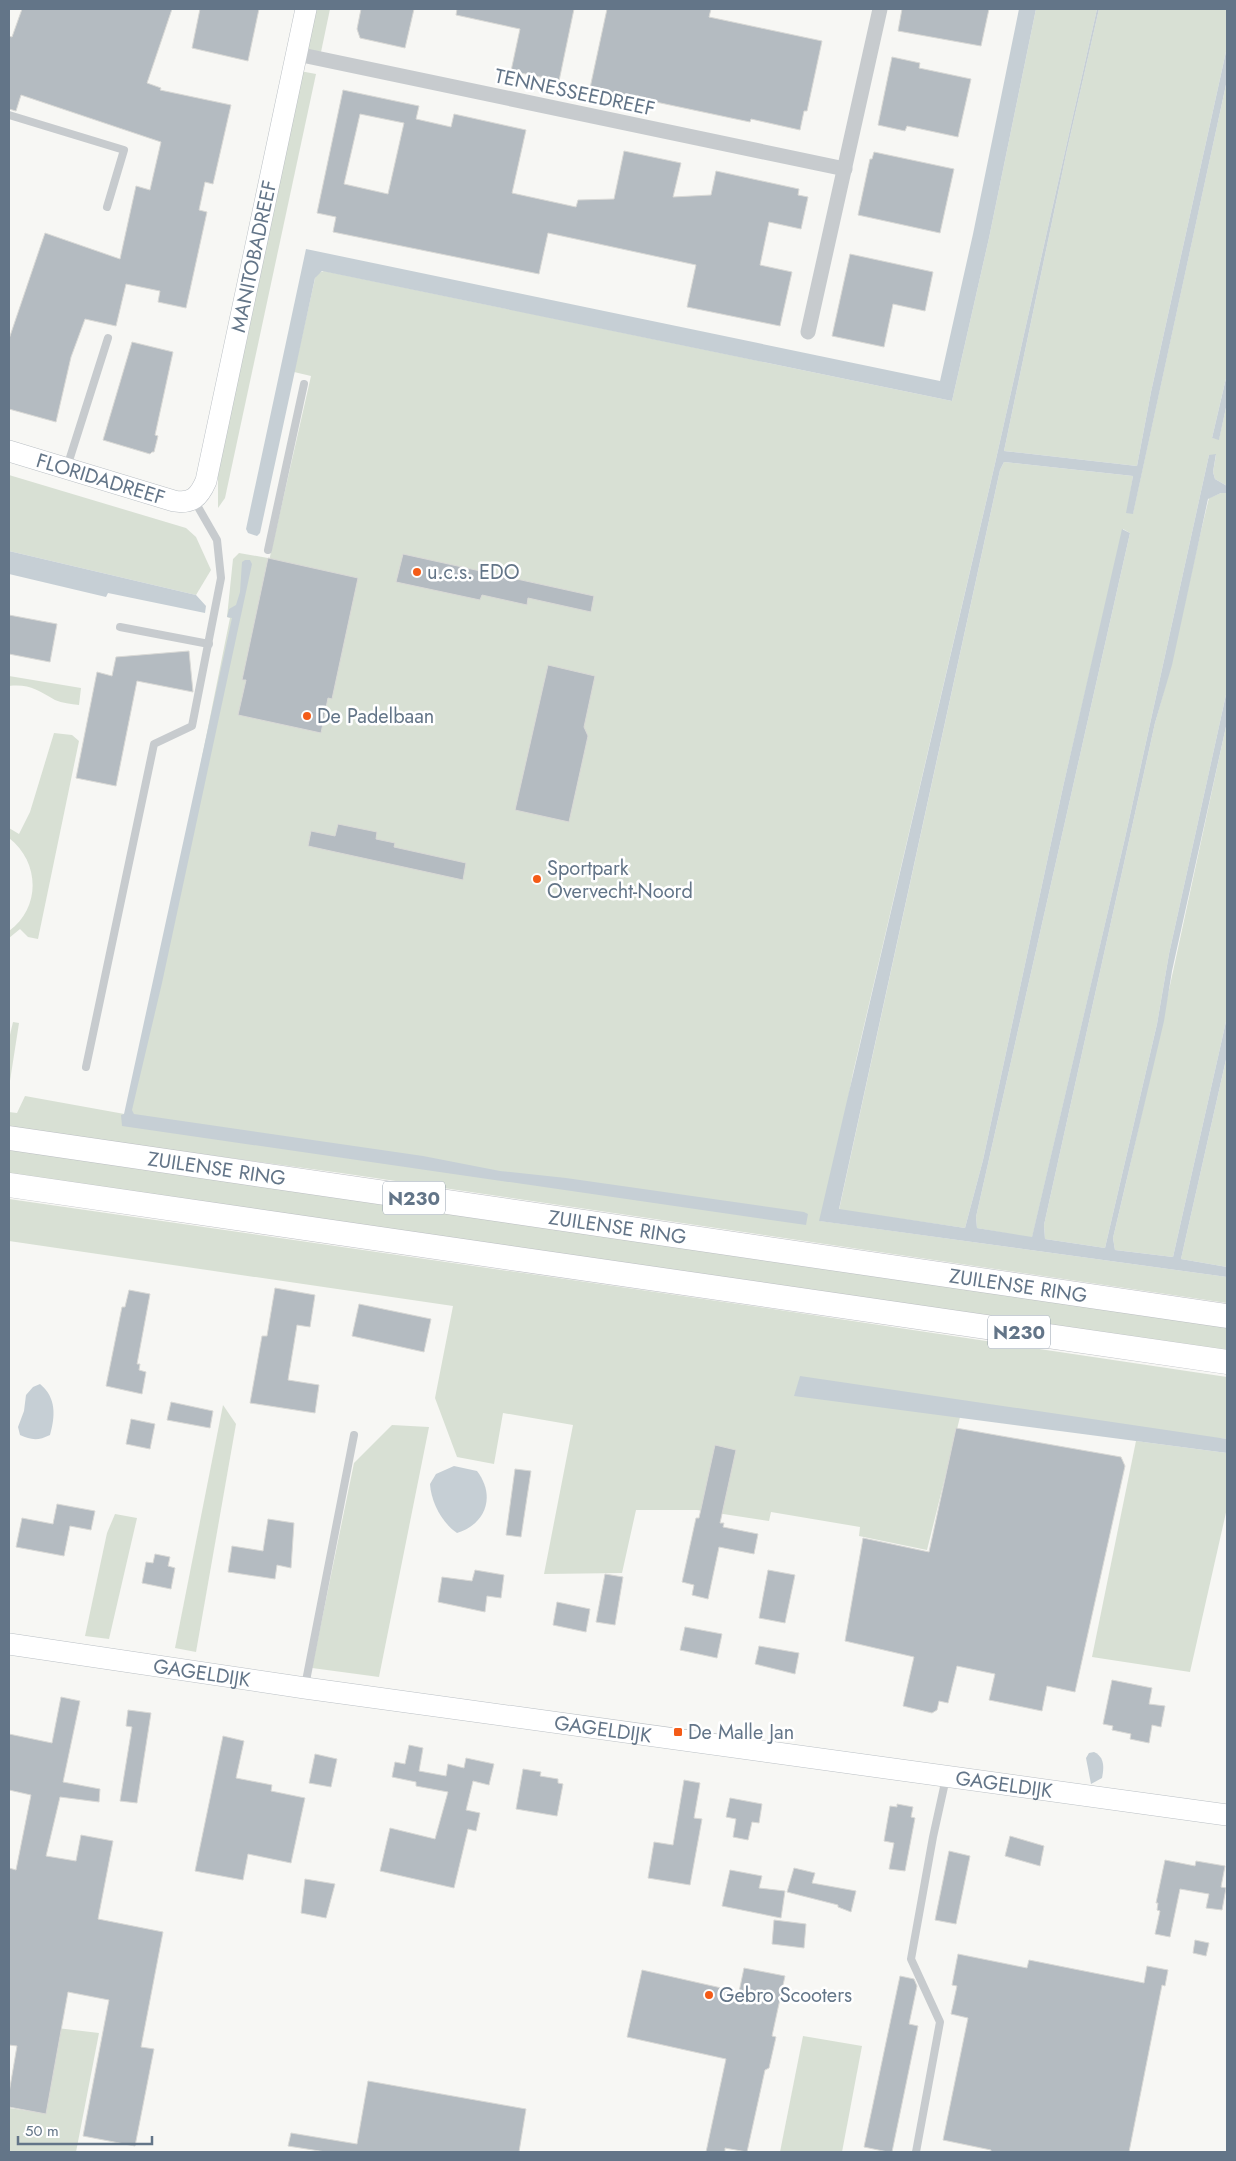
<svg xmlns="http://www.w3.org/2000/svg" width="1236" height="2161" viewBox="0 0 1236 2161" font-family="Jost,sans-serif">
  <rect width="100%" height="100%" fill="#f7f7f4"/>
  <g fill="#d8e0d4">
    <polygon points="314,9 330,9 321,52 304,49"/>
    <polygon points="1036,9 1097,9 994,468 853,1073 839,1145 820,1221 1227,1277 1227,1303 341,1173 9,1128 9,1112 17,1113 25,1096 130,1115 230,618 227,617 233,559 239,553 268,558 257,614 311,376 294,372 316,274 324,271 952,401 989,238"/>
    <polygon points="1099,9 1227,9 1227,47 1151,392 1137,466 1004,451 1067,150"/>
    <polygon points="300,71 316,74 225,498 218,508 218,463"/>
    <polygon points="1227,80 1227,374 1212,438 1219,439 1227,403 1227,486 1215,479 1213,472 1216,455 1209,455 1125,838 1032,1238 977,1228 976,1217 1130,533 1123,529 1063,787 983,1160 965,1228 839,1210 1000,470 1004,462 1133,476 1127,512 1133,513"/>
    <polygon points="9,475 186,528 196,537 211,570 196,595 9,551"/>
    <path d="M1221,493H1227V690L1169,954L1157,1024L1105,1248L1045,1239L1044,1225L1155,723C1177,649 1190,573 1209,498Z"/>
    <path d="M9,676L81,688L79,705C71,704 62,703 55,700C37,690 30,684 9,686Z"/>
    <path d="M1227,722V1017L1173,1257L1115,1250L1113,1238C1154,1067 1189,894 1227,722Z"/>
    <path d="M54,733L72,735L79,741L38,939L28,937L20,929L9,938V931C41,908 40,862 9,838V828L19,834L30,812Z"/>
    <polygon points="13,1022 19,1023 9,1087 9,1039"/>
    <polygon points="1227,1055 1227,1267 1181,1259"/>
    <polygon points="9,1146 1227,1322 1227,1351 9,1173"/>
    <polygon points="9,1199 766,1308 1227,1377 1227,1439 894,1408 960,1417 927,1550 859,1536 860,1527 771,1512 769,1521 697,1510 636,1510 622,1573 544,1574 573,1425 503,1413 494,1464 457,1457 435,1398 453,1306 9,1241"/>
    <polygon points="223,1405 236,1424 196,1652 175,1648"/>
    <polygon points="392,1425 429,1427 379,1677 312,1668 354,1463"/>
    <polygon points="1136,1441 1227,1453 1227,1508 1190,1672 1092,1657"/>
    <polygon points="115,1514 137,1518 109,1639 85,1636 107,1533"/>
    <polygon points="57,2028 99,2033 76,2152 9,2152 9,2108 43,2113"/>
    <polygon points="803,2036 862,2046 842,2152 780,2152"/>
  </g>
  <g fill="#c6cfd5">
    <polygon points="1019,9 1036,9 989,238 952,401 322,271 315,278 260,533 257,536 248,533 246,529 306,249 940,381 973,234"/>
    <polygon points="1097,9 1099,9 1067,150 1004,451 1137,466 1151,392 1227,47 1227,80 1133,514 1126,513 1133,476 1004,462 1000,470 839,1209 965,1228 983,1160 1063,787 1122,529 1130,533 976,1217 977,1228 1032,1237 1125,838 1209,455 1216,454 1213,472 1215,479 1227,486 1227,493 1221,493 1208,499 1172,665 1155,723 1044,1225 1045,1239 1105,1248 1157,1024 1169,954 1227,690 1227,722 1172,971 1164,1021 1113,1238 1115,1250 1173,1257 1227,1017 1227,1055 1181,1259 1227,1267 1227,1277 819,1221 994,468"/>
    <polygon points="1227,374 1227,403 1219,440 1212,438"/>
    <polygon points="9,551 196,595 206,606 205,613 108,593 106,597 9,574"/>
    <polygon points="245,560 250,560 252,564 162,983 132,1110 134,1114 423,1156 500,1171 566,1178 804,1212 808,1214 806,1225 122,1126 121,1115 124,1114 232,618 227,617 229,609 236,605 240,592 242,562"/>
    <polygon points="800,1376 1227,1439 1227,1453 794,1396"/>
    <path d="M40,1384C57,1398 55,1417 50,1435C38,1441 31,1440 20,1435L18,1427L24,1411L26,1395L33,1387Z"/>
    <path d="M454,1466L477,1471C496,1496 486,1524 457,1533C442,1523 431,1502 430,1484L436,1474Z"/>
    <path d="M1094,1752C1105,1757 1104,1768 1102,1778L1091,1784L1086,1758L1089,1753Z"/>
  </g>
  <g fill="#b4bbc1" stroke="#d9d9d6" fill-rule="evenodd">
    <polygon points="22,9 172,9 147,83 161,88 160,90 231,105 213,184 205,182 199,210 207,212 186,308 158,302 160,291 126,284 116,326 85,319 71,357 56,422 9,409 9,339 45,233 120,259 136,186 150,190 161,142 21,95 16,111 9,109 9,36 12,37"/>
    <polygon points="200,9 259,9 248,61 192,48"/>
    <polygon points="361,9 414,9 405,48 360,38 357,29"/>
    <polygon points="457,9 574,9 559,81 511,71 520,29 456,15"/>
    <polygon points="607,9 711,9 709,17 822,41 807,111 804,111 800,130 751,119 750,122 590,88"/>
    <polygon points="902,9 989,9 981,46 898,31"/>
    <polygon points="892,57 920,63 919,68 971,79 958,137 907,126 905,131 878,125"/>
    <path d="M343,90L419,106L416,119L451,127L454,114L526,130L512,193L576,207L578,200L614,199L624,151L681,163L673,197L711,195L716,171L799,189L798,195L808,197L801,229L769,222L760,265L792,272L780,326L687,307L696,265L548,233L539,274L333,232L336,217L317,213ZM360,114L404,123L388,194L344,184Z"/>
    <polygon points="874,152 954,169 940,233 858,215 870,159 872,159"/>
    <polygon points="850,254 933,272 925,311 893,304 884,347 832,336"/>
    <polygon points="132,342 173,352 155,435 158,436 154,452 152,452 150,454 103,440"/>
    <polygon points="403,554 594,596 591,612 528,598 527,605 482,595 480,600 396,582"/>
    <polygon points="268,558 358,578 332,699 328,698 321,733 238,715 246,680 242,680"/>
    <polygon points="9,615 57,624 50,662 9,654"/>
    <polygon points="189,651 193,692 137,681 116,786 76,778 97,672 112,676 116,657"/>
    <polygon points="548,665 595,676 584,727 588,736 569,822 515,810"/>
    <polygon points="338,824 377,832 376,839 395,843 394,847 466,863 463,880 308,846 311,831 335,836"/>
    <polygon points="275,1288 315,1295 310,1327 297,1325 288,1380 319,1385 315,1413 250,1403 262,1336 267,1336"/>
    <polygon points="129,1290 150,1294 137,1364 140,1364 139,1370 146,1372 142,1394 106,1386 122,1307 125,1307"/>
    <polygon points="359,1304 431,1319 424,1352 352,1336"/>
    <polygon points="171,1402 213,1411 210,1428 167,1420"/>
    <polygon points="131,1419 155,1424 150,1449 126,1444"/>
    <polygon points="956,1428 1121,1457 1125,1466 1075,1692 1047,1686 1042,1711 989,1700 995,1674 957,1666 948,1703 939,1701 937,1710 932,1713 903,1706 914,1657 845,1641 863,1538 929,1552"/>
    <polygon points="715,1445 736,1450 720,1523 724,1523 723,1527 758,1534 754,1554 719,1547 708,1599 692,1595 694,1585 682,1582 696,1518 699,1518"/>
    <polygon points="515,1469 531,1471 521,1537 506,1535"/>
    <polygon points="57,1504 95,1511 91,1530 70,1526 64,1556 16,1547 22,1518 53,1524"/>
    <polygon points="268,1519 294,1523 291,1568 277,1565 275,1579 228,1572 232,1546 263,1551"/>
    <polygon points="155,1554 170,1557 168,1566 175,1568 171,1589 142,1583 146,1562 153,1563"/>
    <polygon points="475,1570 504,1575 501,1598 487,1596 485,1612 438,1602 442,1577 472,1581"/>
    <polygon points="768,1570 795,1575 785,1623 759,1618"/>
    <polygon points="605,1574 623,1577 615,1625 596,1622"/>
    <polygon points="557,1602 590,1609 586,1632 553,1625"/>
    <polygon points="685,1627 722,1634 717,1658 680,1650"/>
    <polygon points="759,1646 799,1653 795,1674 755,1664"/>
    <polygon points="1112,1680 1152,1688 1149,1704 1165,1706 1161,1727 1152,1725 1149,1743 1130,1739 1131,1734 1112,1730 1113,1726 1103,1724"/>
    <polygon points="61,1697 80,1701 63,1782 100,1789 99,1802 60,1797 46,1856 76,1861 81,1835 113,1841 98,1919 163,1932 141,2047 154,2049 135,2146 83,2136 109,2000 68,1992 46,2114 9,2107 9,2093 17,2046 9,2045 9,1868 16,1870 31,1795 9,1790 9,1734 52,1743"/>
    <polygon points="128,1710 151,1713 137,1803 120,1801 132,1727 126,1726"/>
    <polygon points="223,1736 244,1741 236,1778 272,1785 271,1791 305,1798 291,1863 248,1854 243,1880 195,1871"/>
    <polygon points="409,1745 423,1748 419,1771 446,1776 448,1764 464,1768 466,1758 494,1764 489,1785 473,1781 466,1810 480,1813 476,1831 468,1829 454,1888 380,1871 390,1828 435,1839 448,1792 416,1786 416,1782 392,1777 395,1762 405,1764"/>
    <polygon points="315,1754 337,1759 331,1787 309,1783"/>
    <polygon points="523,1769 541,1772 540,1776 558,1779 558,1783 563,1784 557,1816 516,1809"/>
    <polygon points="684,1780 700,1783 694,1818 702,1819 690,1885 648,1878 654,1842 673,1845"/>
    <polygon points="730,1798 762,1804 759,1823 752,1822 748,1840 733,1837 736,1819 726,1817"/>
    <polygon points="897,1804 913,1807 911,1817 915,1818 905,1871 889,1869 894,1843 884,1841 890,1806 897,1807"/>
    <polygon points="1010,1836 1044,1846 1040,1866 1005,1856"/>
    <polygon points="949,1851 970,1856 956,1924 935,1920"/>
    <polygon points="1165,1860 1195,1866 1196,1861 1225,1866 1221,1887 1226,1888 1222,1910 1206,1908 1209,1894 1180,1889 1170,1937 1155,1934 1160,1911 1157,1910 1158,1903 1156,1903"/>
    <polygon points="794,1868 815,1873 812,1883 856,1891 851,1912 838,1907 838,1905 787,1892"/>
    <polygon points="730,1870 762,1876 759,1888 785,1891 781,1918 722,1906"/>
    <polygon points="305,1879 335,1884 326,1918 301,1913"/>
    <polygon points="774,1920 806,1924 804,1948 772,1944"/>
    <polygon points="1195,1940 1209,1943 1206,1956 1193,1953"/>
    <polygon points="958,1954 1027,1968 1029,1960 1144,1983 1147,1966 1168,1970 1165,1986 1162,1985 1129,2152 991,2152 991,2150 943,2140 968,2018 951,2014 957,1986 952,1985"/>
    <polygon points="744,1968 785,1976 772,2036 776,2037 769,2068 765,2070 747,2152 725,2148 725,2152 706,2152 726,2059 627,2037 642,1970 739,1992"/>
    <polygon points="900,1976 914,1979 917,1986 909,2024 918,2026 892,2152 888,2152 864,2147"/>
    <polygon points="368,2081 526,2109 519,2152 326,2152 288,2146 291,2133 357,2144"/>
  </g>
  <g fill="none" stroke-linecap="round" stroke-linejoin="round">
    <g stroke="#bbc0c5" stroke-width="22">
      <g id="secondary">
        <path id="s1" d="M9,451L174,501C192,504 199,497 206,481L306,9"/>
        <path id="s2" d="M9,1644L305,1688L1227,1815"/>
      </g>
    </g>
    <g stroke="#bcbfc3" stroke-width="25">
      <g id="primary">
        <path id="s3" d="M9,1138L1227,1316"/>
        <polyline points="9,1185 1227,1362"/>
      </g>
    </g>
    <g stroke="#c7cbce" stroke-width="8">
      <polyline points="9,115 124,150 107,207"/>
      <polyline points="67,467 108,338"/>
      <polyline points="268,550 304,384"/>
      <polyline points="120,627 209,644"/>
      <polyline points="86,1067 154,744 192,726 221,578 217,540 194,500"/>
      <polyline points="305,1686 354,1435"/>
      <polyline points="916,2152 940,2022 911,1959 933,1837 946,1778"/>
    </g>
    <g stroke="#c7cbce" stroke-width="15">
      <polyline points="297,54 845,169"/>
      <polyline points="808,332 880,9"/>
    </g>
    <use href="#secondary" stroke="#fff" stroke-width="21"/>
    <use href="#primary" stroke="#fff" stroke-width="24"/>
  </g>
  <g fill="#f45b17" stroke="#fff" stroke-width="2">
    <circle cx="417" cy="572" r="5"/>
    <circle cx="307" cy="716" r="5"/>
    <circle cx="537" cy="879" r="5"/>
    <rect x="673" y="1727" width="10" height="10" rx="2.5"/>
    <circle cx="709" cy="1995" r="5"/>
  </g>
  <g text-anchor="middle" stroke-width="5" stroke-linejoin="round" paint-order="stroke">
    <g fill="#fff" stroke="#929eac" stroke-width="1">
      <rect x="383" y="1181.5" width="62" height="33" rx="4"/>
      <rect x="988" y="1315.5" width="62" height="33" rx="4"/>
    </g>
    <g font-size="19" font-weight="bold" fill="#637588">
      <text x="414" y="1205">N230</text>
      <text x="1019" y="1339">N230</text>
    </g>
    <g font-size="20" fill="#637588" stroke="#fff">
      <text transform="translate(575 92) rotate(12)" y="7">TENNESSEEDREEF</text>
      <text dy="7" stroke="none"><textPath href="#s1" startOffset="444">MANITOBADREEF</textPath></text>
      <text dy="7" stroke="none"><textPath href="#s1" startOffset="96">FLORIDADREEF</textPath></text>
      <text dy="7" stroke="none"><textPath href="#s3" startOffset="210">ZUILENSE RING</textPath></text>
      <text dy="7" stroke="none"><textPath href="#s3" startOffset="615">ZUILENSE RING</textPath></text>
      <text dy="7" stroke="none"><textPath href="#s3" startOffset="1020">ZUILENSE RING</textPath></text>
      <text dy="7" stroke="none"><textPath href="#s2" startOffset="195">GAGELDIJK</textPath></text>
      <text dy="7" stroke="none"><textPath href="#s2" startOffset="600">GAGELDIJK</textPath></text>
      <text dy="7" stroke="none"><textPath href="#s2" startOffset="1005">GAGELDIJK</textPath></text>
    </g>
    <g font-size="20" fill="#637588" stroke="#fff" text-anchor="start">
      <text x="427" y="579">u.c.s. EDO</text>
      <text x="317" y="723">De Padelbaan</text>
      <text x="547" y="875">Sportpark<tspan x="547" dy="23">Overvecht-Noord</tspan></text>
      <text x="688" y="1739">De Malle Jan</text>
      <text x="719" y="2002">Gebro Scooters</text>
    </g>
  </g>
  <rect width="1236" height="2161" fill="none" stroke="#637588" stroke-width="20"/>
  <path d="M18 2136v8h134v-8" fill="none" stroke="#637588" stroke-width="2.5"/>
  <text x="25" y="2136" font-size="15" fill="#637588" stroke="#ffffff" stroke-width="4" paint-order="stroke">50 m</text>
</svg>
